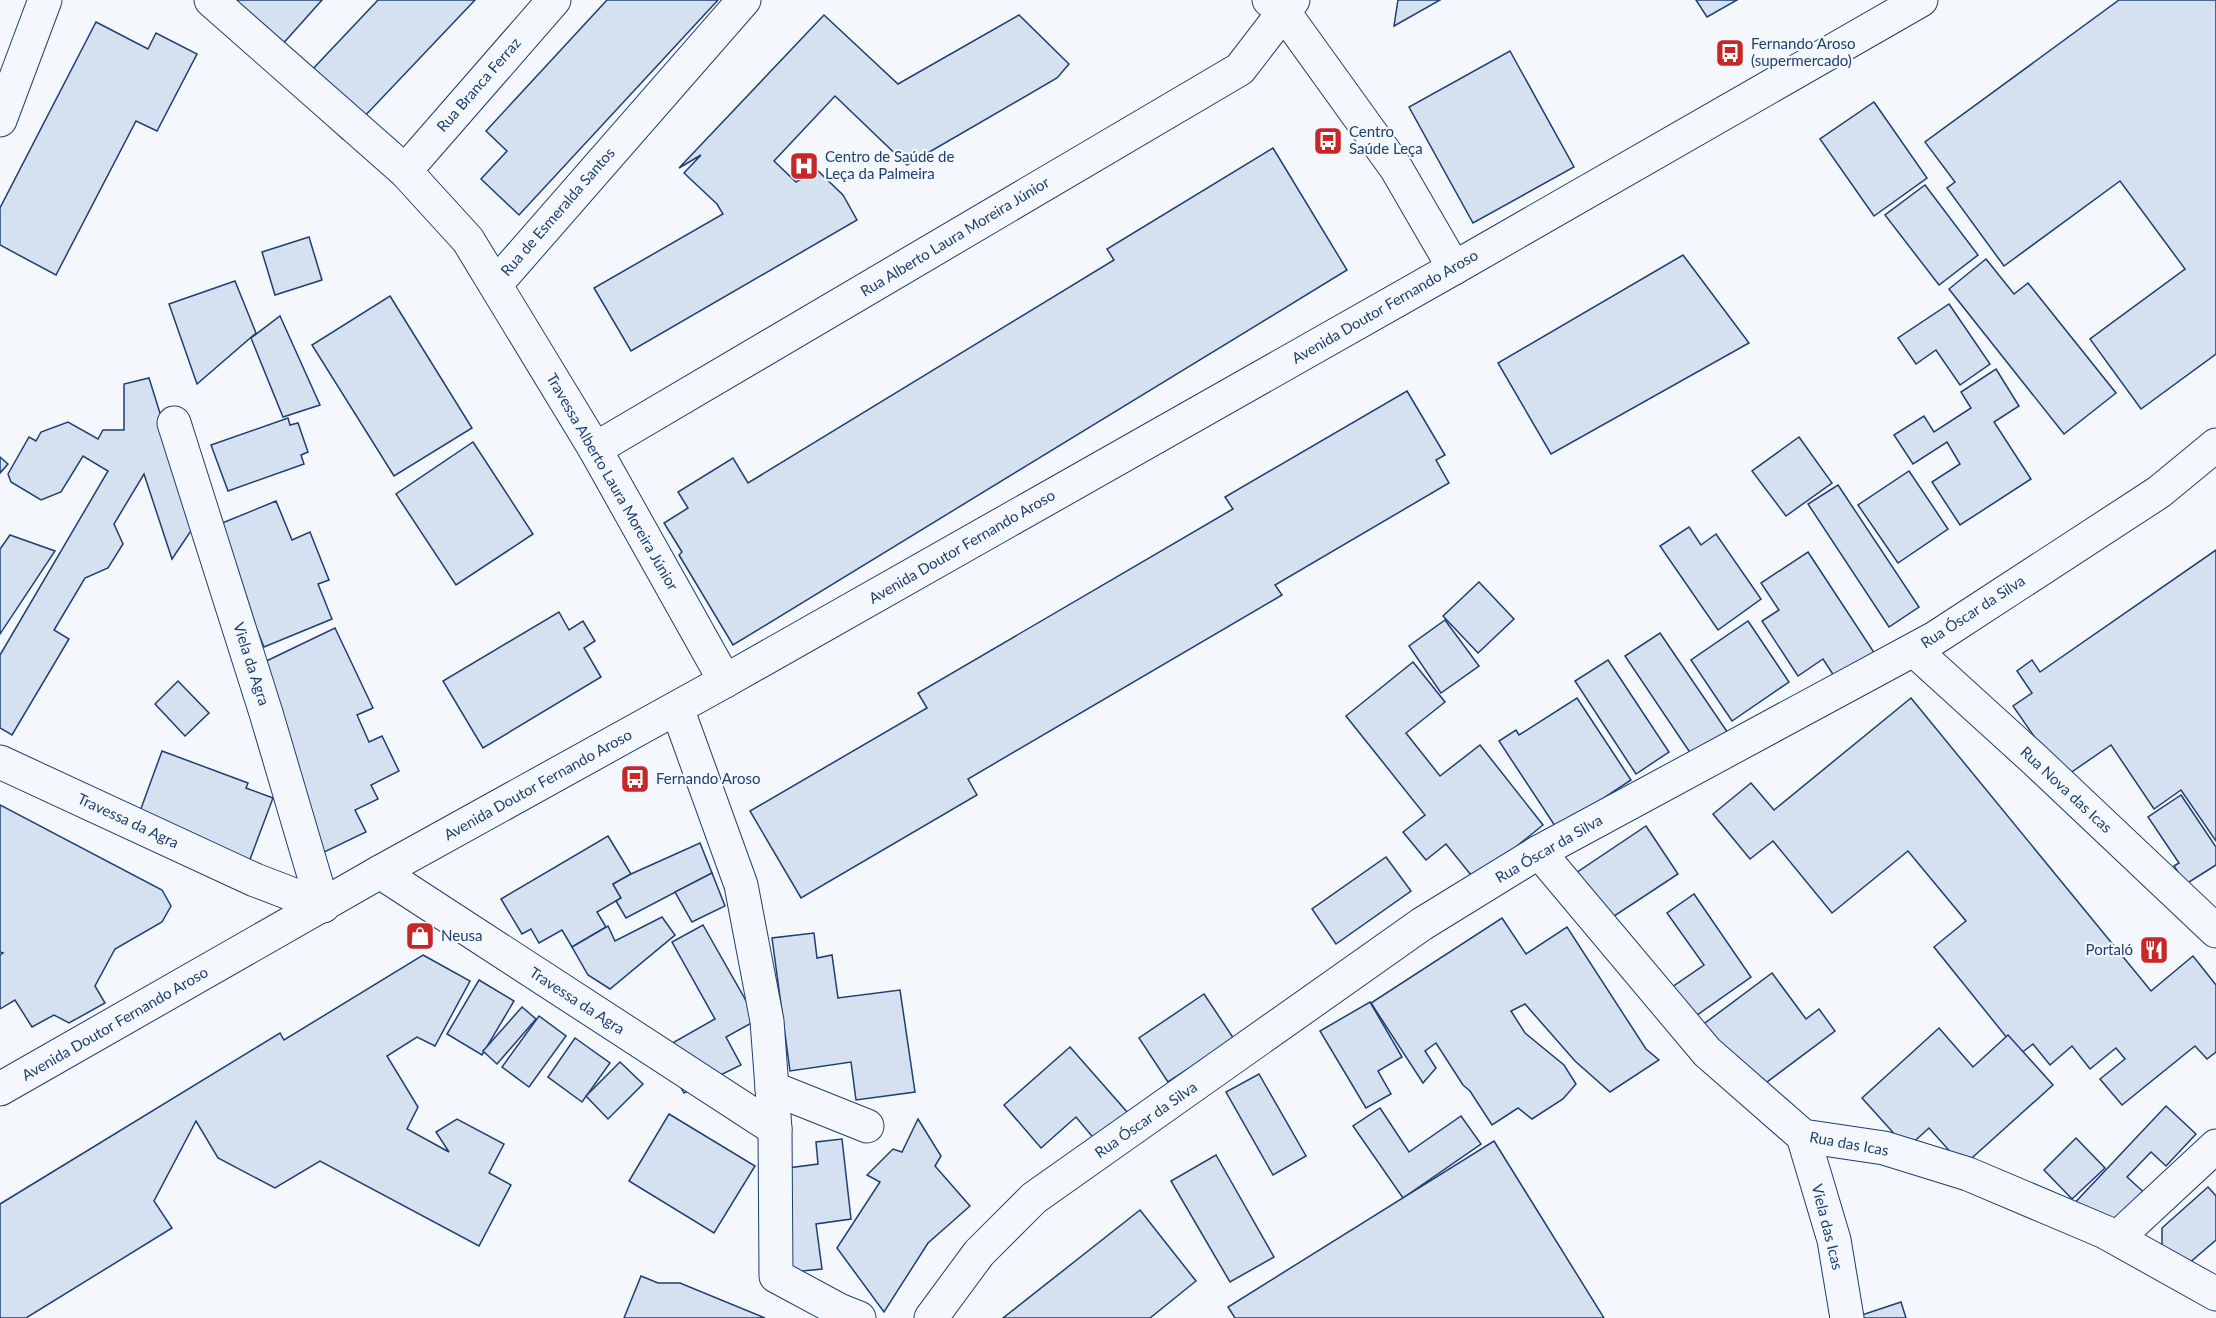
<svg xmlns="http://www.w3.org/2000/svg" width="2216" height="1318" viewBox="0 0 2216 1318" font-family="Lato,sans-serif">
  <rect width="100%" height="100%" fill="#f4f7fb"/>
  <g fill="#d5e0f0" stroke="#1d3f73" stroke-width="1.5">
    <polygon points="235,0 322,0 263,66"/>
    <polygon points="378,0 475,0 343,139 292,91"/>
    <polygon points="607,0 718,0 519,215 481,179 507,151 486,131"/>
    <polygon points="1398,0 1440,0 1394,26"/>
    <polygon points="1696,0 1737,0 1707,17"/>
    <polygon points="2119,0 2216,0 2216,354 2141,409 2090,339 2185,269 2120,181 2004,266 1947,188 1955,182 1925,142"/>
    <polygon points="824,15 898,84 1019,15 1069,64 1057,78 907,165 835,96 774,161 796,182 817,170 843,195 857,220 631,351 594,288 723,214 717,204 684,173 701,155 679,168"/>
    <polygon points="96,22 148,49 156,33 197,54 157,131 136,121 56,275 0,245 0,208"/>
    <polygon points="1510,51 1574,167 1473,223 1409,107"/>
    <polygon points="1874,102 1927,178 1874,216 1820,139"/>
    <polygon points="1273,148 1347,270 733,645 679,555 682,552 664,523 688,508 678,492 733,458 748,483 1114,260 1107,249"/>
    <polygon points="1925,185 1978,255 1939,285 1885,215"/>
    <polygon points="309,237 322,280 275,295 262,252"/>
    <polygon points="1683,255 1749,343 1551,454 1498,363"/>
    <polygon points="1986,259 2014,294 2028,283 2116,393 2064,434 1949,289"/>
    <polygon points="235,281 256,333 197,384 169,304"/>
    <polygon points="390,296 472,428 394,476 312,345"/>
    <polygon points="1949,304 1990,364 1960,385 1936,350 1916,364 1898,338"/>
    <polygon points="280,316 320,405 283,417 251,338"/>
    <polygon points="1996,369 2019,406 1994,422 2031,479 1960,525 1932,482 1960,464 1947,442 1913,464 1894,435 1924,416 1934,432 1971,408 1961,392"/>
    <polygon points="149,378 195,525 172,559 144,474 114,524 123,544 108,568 85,578 54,630 69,639 12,735 0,728 0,655 108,471 83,456 61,492 41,500 11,482 8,474 29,437 36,441 41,432 68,422 98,439 103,430 124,430 124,384"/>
    <polygon points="1407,391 1445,455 1436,460 1449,483 1275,585 1282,595 968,779 977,795 801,898 750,811 927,708 918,693 1233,509 1225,497"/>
    <polygon points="288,418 290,425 298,423 308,452 301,455 304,464 228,491 211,445"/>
    <polygon points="1799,437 1832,483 1786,516 1752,471"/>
    <polygon points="473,442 533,534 456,585 396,494"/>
    <polygon points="0,457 8,464 0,473"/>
    <polygon points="1909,471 1948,529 1898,563 1858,505"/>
    <polygon points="1838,485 1919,607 1889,627 1808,504"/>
    <polygon points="276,501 292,540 310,532 329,580 318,584 332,619 264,647 215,526"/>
    <polygon points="1689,527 1701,545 1716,534 1761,599 1718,630 1660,546"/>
    <polygon points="10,535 55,551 0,634 0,549"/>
    <polygon points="2216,550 2216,841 2181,790 2154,809 2111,745 2063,778 2013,706 2032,693 2017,671 2032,660 2040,672"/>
    <polygon points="1808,552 1875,654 1836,679 1823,659 1798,676 1762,621 1779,610 1761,583"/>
    <polygon points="1479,582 1514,619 1478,653 1443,616"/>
    <polygon points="559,612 569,630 583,621 595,641 584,648 601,677 483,748 443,681"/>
    <polygon points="1445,620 1479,666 1441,693 1409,646"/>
    <polygon points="1748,621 1789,682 1732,721 1691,660"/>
    <polygon points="335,628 373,708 357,715 369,742 382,736 399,771 371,785 378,799 355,810 366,832 316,856 256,666"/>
    <polygon points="1660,633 1728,733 1693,757 1625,656"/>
    <polygon points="1608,660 1669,752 1636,774 1575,681"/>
    <polygon points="1413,662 1445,702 1406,733 1440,776 1480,745 1543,825 1475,880 1446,844 1426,860 1403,832 1425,815 1346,716"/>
    <polygon points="178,681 209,713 185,736 155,704"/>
    <polygon points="1577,698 1631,780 1557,829 1499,741 1516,730 1519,735"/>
    <polygon points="1911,698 2151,991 2193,956 2216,985 2216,1052 2207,1059 2195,1046 2122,1105 2100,1079 2125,1059 2116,1048 2090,1069 2072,1046 2050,1065 2033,1044 2020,1054 1934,947 1966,921 1908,851 1832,913 1773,841 1750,859 1713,814 1751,783 1774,810"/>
    <polygon points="162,751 248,783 246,788 273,798 243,878 131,836"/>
    <polygon points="2181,795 2216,847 2216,865 2186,884 2174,866 2179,863 2148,817"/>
    <polygon points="0,805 162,890 171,906 162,922 115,949 95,986 105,1003 69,1023 54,1015 32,1027 15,1000 0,1009 0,955 3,953 0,952"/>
    <polygon points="1646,826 1678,874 1593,930 1561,883"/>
    <polygon points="608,836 631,874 613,884 621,898 597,912 606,927 572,947 562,930 539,943 531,929 522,934 501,899"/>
    <polygon points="700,843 712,873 626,918 616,901 621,898 613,884 631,874"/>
    <polygon points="1386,857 1411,891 1336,944 1312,909"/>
    <polygon points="712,873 725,906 692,922 675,892"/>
    <polygon points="1694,894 1751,977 1683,1025 1662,994 1704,965 1667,913"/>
    <polygon points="662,917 675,935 610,989 588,975 572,947 608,926 615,941"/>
    <polygon points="1502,918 1526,954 1567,927 1646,1049 1659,1060 1610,1092 1575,1061 1525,1004 1511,1011 1525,1033 1564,1065 1576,1084 1563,1099 1532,1119 1518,1108 1492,1125 1470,1091 1463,1085 1436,1043 1425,1051 1436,1068 1423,1083 1371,1003"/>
    <polygon points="703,925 757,1020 726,1037 741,1065 684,1093 660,1050 715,1019 672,942"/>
    <polygon points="814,933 817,958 832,955 838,998 900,990 915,1092 856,1100 851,1062 790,1071 772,938"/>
    <polygon points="423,955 470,981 435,1046 417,1037 387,1056 418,1107 407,1129 449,1152 436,1132 457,1119 504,1144 489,1173 511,1185 479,1246 320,1161 275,1188 218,1158 196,1121 154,1201 172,1228 26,1318 0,1318 0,1204 280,1033 284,1040"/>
    <polygon points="1772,973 1806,1019 1819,1009 1835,1031 1751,1094 1701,1026"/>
    <polygon points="479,980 514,1001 482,1055 447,1034"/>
    <polygon points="1204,994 1234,1039 1168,1082 1139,1038"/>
    <polygon points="1370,1002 1402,1057 1378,1071 1391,1094 1366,1108 1320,1031"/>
    <polygon points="522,1007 536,1019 497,1064 483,1051"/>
    <polygon points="539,1016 566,1036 529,1087 502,1067"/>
    <polygon points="1939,1028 1973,1067 2008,1035 2053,1085 1963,1166 1929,1128 1907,1148 1862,1098"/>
    <polygon points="575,1038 610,1063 582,1102 548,1077"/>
    <polygon points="1070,1047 1128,1113 1096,1141 1076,1117 1041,1148 1004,1105"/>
    <polygon points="620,1062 643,1084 608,1119 586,1096"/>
    <polygon points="1259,1074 1306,1156 1273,1175 1226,1092"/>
    <polygon points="2166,1106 2196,1134 2166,1166 2151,1152 2127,1177 2148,1196 2105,1242 2069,1209"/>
    <polygon points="1380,1108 1409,1152 1461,1116 1481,1144 1403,1198 1353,1126"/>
    <polygon points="669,1114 755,1166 714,1233 629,1181"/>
    <polygon points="918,1119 941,1156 935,1166 970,1206 928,1243 884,1312 837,1248 880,1182 867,1175 893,1149 902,1152"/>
    <polygon points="2076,1138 2105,1168 2072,1199 2044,1170"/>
    <polygon points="842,1139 851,1219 816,1224 822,1269 793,1272 780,1169 818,1164 816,1142"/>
    <polygon points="1494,1141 1604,1318 1235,1318 1228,1307"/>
    <polygon points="1216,1155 1274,1257 1230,1282 1171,1181"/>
    <polygon points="2208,1187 2216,1196 2216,1240 2188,1264 2162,1247 2162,1228"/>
    <polygon points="1140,1210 1196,1281 1150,1318 1003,1318"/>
    <polygon points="641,1276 658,1283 680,1283 765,1318 624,1318"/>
    <polygon points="1901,1302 1906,1318 1853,1318"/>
  </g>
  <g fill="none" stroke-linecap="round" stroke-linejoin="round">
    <g stroke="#1d3f73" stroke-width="35">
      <g id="minor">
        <polyline points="211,0 405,171 468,240 595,449 725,681"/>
        <polyline points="1269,0 1283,11 1396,168 1454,268"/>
        <polyline points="0,120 45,0"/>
        <polyline points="405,171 554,0"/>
        <polyline points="496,284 744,0"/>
        <polyline points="174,423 266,713 323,906"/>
        <polyline points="595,449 1240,69 1293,0"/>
        <polyline points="1914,650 2035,760 2216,931"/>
        <polyline points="677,708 741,885 767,1021 775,1129 776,1276 839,1310 859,1318"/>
        <polyline points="0,762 255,880 323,906"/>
        <polyline points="1539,852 1707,1052 1803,1136 1884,1148 1968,1174 2105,1232 2216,1294"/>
        <polyline points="380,872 775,1129"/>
        <polyline points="772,1088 867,1126"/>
        <polyline points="1803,1136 1834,1240 1847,1318"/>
        <polyline points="2117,1238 2216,1146"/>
        <polyline points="931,1318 979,1253 1034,1198 1422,924 1539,852 1935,638 2159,492 2216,445"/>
      </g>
    </g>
    <g stroke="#1d3f73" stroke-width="35">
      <polyline id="secondary" points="0,1089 380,872 725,681 1454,268 1921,0"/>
    </g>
    <use href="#minor" stroke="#f4f7fb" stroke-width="33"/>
    <use href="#secondary" stroke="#f4f7fb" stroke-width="33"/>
  </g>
  <defs>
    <g id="bus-square" transform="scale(1.5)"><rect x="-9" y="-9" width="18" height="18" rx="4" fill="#c62828" stroke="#f4f7fb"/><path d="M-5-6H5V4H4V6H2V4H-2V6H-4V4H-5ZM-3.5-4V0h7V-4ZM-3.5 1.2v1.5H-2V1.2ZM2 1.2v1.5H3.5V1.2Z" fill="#fff"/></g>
    <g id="hospital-square" transform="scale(1.5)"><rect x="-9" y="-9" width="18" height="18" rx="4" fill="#c62828" stroke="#f4f7fb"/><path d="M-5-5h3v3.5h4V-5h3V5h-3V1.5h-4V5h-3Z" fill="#fff"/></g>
    <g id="shop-square" transform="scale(1.5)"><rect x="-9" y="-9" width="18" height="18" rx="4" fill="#c62828" stroke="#f4f7fb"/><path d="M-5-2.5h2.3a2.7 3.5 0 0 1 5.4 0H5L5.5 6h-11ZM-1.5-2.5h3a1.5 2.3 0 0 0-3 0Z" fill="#fff"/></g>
    <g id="restaurant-square" transform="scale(1.5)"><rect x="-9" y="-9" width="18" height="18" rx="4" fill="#c62828" stroke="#f4f7fb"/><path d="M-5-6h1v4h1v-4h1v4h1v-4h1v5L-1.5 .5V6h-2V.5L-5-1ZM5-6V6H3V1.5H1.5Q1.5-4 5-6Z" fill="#fff"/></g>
  </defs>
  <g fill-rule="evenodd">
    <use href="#bus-square" x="1730" y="53"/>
    <use href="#bus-square" x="1328" y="141"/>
    <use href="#hospital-square" x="804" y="166"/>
    <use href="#bus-square" x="635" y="779"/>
    <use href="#shop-square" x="420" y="936"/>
    <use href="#restaurant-square" x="2154" y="950"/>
  </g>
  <g text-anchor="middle" stroke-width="4.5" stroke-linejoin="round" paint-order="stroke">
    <g font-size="15" fill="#1d3f73" stroke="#f4f7fb" text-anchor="start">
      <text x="1751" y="49">Fernando Aroso<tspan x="1751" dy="17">(supermercado)</tspan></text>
      <text x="1349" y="137">Centro<tspan x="1349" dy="17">Saúde Leça</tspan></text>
      <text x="825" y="162">Centro de Saúde de<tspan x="825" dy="17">Leça da Palmeira</tspan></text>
      <text x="656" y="784">Fernando Aroso</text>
      <text x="441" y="941">Neusa</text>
      <text x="2133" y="955" text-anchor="end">Portaló</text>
    </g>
    <g font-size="15" fill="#1d3f73" stroke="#f4f7fb">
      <text transform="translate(479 85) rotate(-49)" y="5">Rua Branca Ferraz</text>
      <text transform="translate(558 212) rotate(-49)" y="5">Rua de Esmeralda Santos</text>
      <text transform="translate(955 237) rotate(-31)" y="5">Rua Alberto Laura Moreira Júnior</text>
      <text transform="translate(1385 307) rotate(-30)" y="5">Avenida Doutor Fernando Aroso</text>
      <text transform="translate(612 482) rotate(60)" y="5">Travessa Alberto Laura Moreira Júnior</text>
      <text transform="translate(962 547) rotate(-30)" y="5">Avenida Doutor Fernando Aroso</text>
      <text transform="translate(1973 612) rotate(-33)" y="5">Rua Óscar da Silva</text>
      <text transform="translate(251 664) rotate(72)" y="5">Viela da Agra</text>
      <text transform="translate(538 785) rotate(-29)" y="5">Avenida Doutor Fernando Aroso</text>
      <text transform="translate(2066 790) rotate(43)" y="5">Rua Nova das Icas</text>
      <text transform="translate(128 821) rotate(25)" y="5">Travessa da Agra</text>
      <text transform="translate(1549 849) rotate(-30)" y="5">Rua Óscar da Silva</text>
      <text transform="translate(577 1001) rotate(33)" y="5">Travessa da Agra</text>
      <text transform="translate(115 1024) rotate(-30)" y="5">Avenida Doutor Fernando Aroso</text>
      <text transform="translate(1146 1120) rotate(-35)" y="5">Rua Óscar da Silva</text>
      <text transform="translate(1849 1144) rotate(10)" y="5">Rua das Icas</text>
      <text transform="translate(1827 1227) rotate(76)" y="5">Viela das Icas</text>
    </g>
  </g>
</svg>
